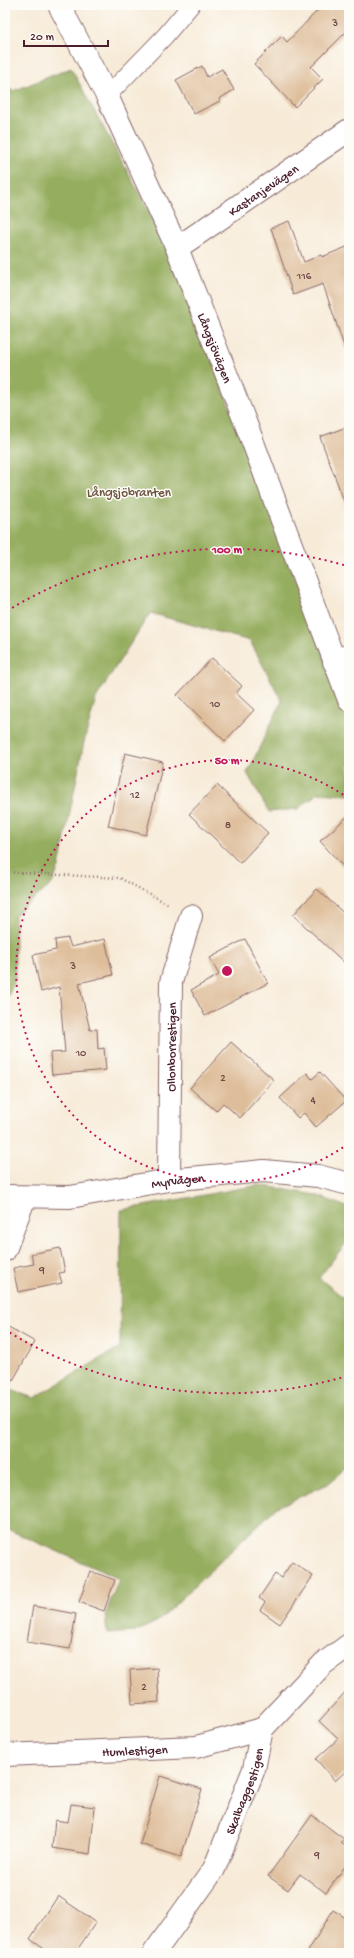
<svg xmlns="http://www.w3.org/2000/svg" width="354" height="1958" viewBox="0 0 354 1958" font-family="'Gochi Hand',sans-serif">
  <rect width="100%" height="100%" fill="#fdfcf7"/>
  <filter id="ink" filterUnits="userSpaceOnUse"><feTurbulence type="fractalNoise" baseFrequency=".025" numOctaves="2"/><feDisplacementMap in="SourceGraphic" scale="8" xChannelSelector="R" yChannelSelector="G"/><feConvolveMatrix kernelMatrix="1 2 1 2 8 2 1 2 1" color-interpolation-filters="sRGB"/></filter>
  <filter id="wash" filterUnits="userSpaceOnUse"><feTurbulence type="fractalNoise" baseFrequency=".012" numOctaves="4" result="noise"/><feDisplacementMap in="SourceGraphic" scale="16" xChannelSelector="R" yChannelSelector="G"/><feGaussianBlur stdDeviation="0.9" result="paint"/><feColorMatrix in="noise" values="0 0 0 0 0 0 0 0 0 0 0 0 0 0 0 0 0 1.4 0 .05"/><feComposite in="paint" operator="in"/></filter>
  <g filter="url(#wash)">
    <rect width="100%" height="100%" fill="#f7ebd8"/>
    <g fill="#95ad5f" stroke="#706645">
      <polygon points="71,68 170,250 349,720 349,795 318,793 298,809 269,812 247,773 282,701 250,641 150,613 96,698 84,742 59,867 52,884 15,915 15,980 5,1003 5,86 13,91"/>
      <polygon points="259,1185 316,1195 349,1208 349,1239 319,1278 349,1302 349,1466 328,1484 277,1507 158,1621 135,1632 107,1634 105,1615 119,1579 5,1528 5,1388 34,1398 120,1347 121,1210"/>
    </g>
    <g id="blocks">
      <g fill="#debd9a">
        <polygon points="323,5 349,5 349,29 311,67 323,79 295,107 254,64 282,36 287,42"/>
        <polygon points="202,66 207,77 222,69 234,90 219,99 220,101 194,114 176,80"/>
        <polygon points="289,221 304,262 321,255 322,257 349,246 349,349 345,349 323,284 293,295 271,228"/>
        <polygon points="349,426 349,508 347,509 320,437"/>
        <polygon points="212,658 242,686 236,693 254,710 225,741 177,695"/>
        <polygon points="125,753 163,762 146,835 108,826"/>
        <polygon points="217,785 268,833 240,863 189,814"/>
        <polygon points="349,815 349,873 320,841"/>
        <polygon points="317,889 349,918 349,967 293,915"/>
        <polygon points="68,938 71,947 105,939 113,975 79,983 90,1030 97,1029 98,1049 104,1048 106,1070 52,1075 50,1053 65,1052 59,987 41,992 33,955 56,950 55,940"/>
        <polygon points="245,939 268,983 205,1016 191,990 219,975 210,958"/>
        <polygon points="231,1042 274,1080 240,1118 223,1103 216,1111 190,1088"/>
        <polygon points="320,1072 346,1101 316,1127 304,1113 298,1118 280,1098 307,1073 312,1079"/>
        <polygon points="60,1248 65,1272 59,1273 62,1283 18,1292 13,1268 34,1264 31,1254"/>
        <polygon points="5,1325 35,1342 5,1394"/>
        <polygon points="292,1562 313,1576 280,1624 260,1610 265,1602 259,1598 275,1574 281,1578"/>
        <polygon points="90,1571 115,1580 104,1611 79,1602"/>
        <polygon points="33,1606 76,1614 70,1649 27,1642"/>
        <polygon points="157,1668 159,1702 132,1704 130,1670"/>
        <polygon points="349,1688 349,1768 335,1781 316,1759 338,1739 319,1721"/>
        <polygon points="160,1776 202,1789 181,1857 140,1844"/>
        <polygon points="71,1804 95,1807 90,1854 52,1848 55,1820 68,1822"/>
        <polygon points="312,1815 344,1839 341,1843 349,1849 349,1861 326,1893 300,1874 288,1890 268,1876"/>
        <polygon points="58,1896 96,1922 75,1953 50,1953 30,1939"/>
        <polygon points="333,1910 349,1920 349,1953 307,1953"/>
      </g>
    </g>
  </g>
  <g filter="url(#ink)">
    <use href="#blocks" fill-opacity="0" stroke="#876668" stroke-width="1"/>
    <g fill="none" stroke-linecap="round" stroke-linejoin="round">
      <g stroke="#876668" stroke-width="19">
        <polyline id="lane" points="107,96 165,36 191,5"/>
      </g>
      <g stroke="#876668" stroke-width="24">
        <g id="street">
          <path id="s1" d="M177,248L349,130"/>
          <polyline points="334,662 349,655"/>
          <path id="s2" d="M169,1180L171,982L191,916"/>
          <path id="s3" d="M5,1196L70,1197L169,1180L264,1171L318,1176L349,1184"/>
          <polyline points="5,1250 25,1197"/>
          <path id="s4" d="M5,1755L196,1747L262,1729"/>
          <path id="s5" d="M154,1953L214,1869L254,1769L262,1729L323,1664L349,1645"/>
        </g>
      </g>
      <g stroke="#876668" stroke-width="24">
        <g id="secondary">
          <path id="s6" d="M59,5L107,96L177,248L251,437L349,700"/>
        </g>
      </g>
      <polyline stroke="#876668" stroke-width="2.5" stroke-dasharray="1 3" stroke-linecap="butt" points="5,872 120,878 168,904"/>
      <use href="#lane" stroke="#fff" stroke-width="17"/>
      <use href="#street" stroke="#fff" stroke-width="22"/>
      <use href="#secondary" stroke="#fff" stroke-width="22"/>
    </g>
  </g>
  <g fill="none" stroke="#c2185b" stroke-width="2" stroke-dasharray="2 4">
    <path d="M348 1144A211 211 0 1 1 348 798"/>
    <path d="M347 1376A422 422 0 0 1 7 1331M7 611A422 422 0 0 1 347 566"/>
  </g>
  <g text-anchor="middle" stroke-width="3" stroke-linejoin="round" paint-order="stroke">
    <g font-size="11" fill="#6f4647">
      <text x="335" y="26">3</text>
      <text x="304" y="279">116</text>
      <text x="215" y="707">10</text>
      <text x="135" y="798">12</text>
      <text x="228" y="828">8</text>
      <text x="73" y="969">3</text>
      <text x="81" y="1056">10</text>
      <text x="223" y="1081">2</text>
      <text x="313" y="1103">4</text>
      <text x="42" y="1273">9</text>
      <text x="144" y="1690">2</text>
      <text x="317" y="1858">9</text>
    </g>
    <g font-size="13" fill="#4a1f2b" stroke="#fdfcf7">
      <text dy="5" stroke="none"><textPath href="#s1" startOffset="104">Kastanjevägen</textPath></text>
      <text dy="5" stroke="none"><textPath href="#s6" startOffset="377">Långsjövägen</textPath></text>
      <text dy="5" stroke="none"><textPath href="#s2" startOffset="133">Ollonborrestigen</textPath></text>
      <text dy="5" stroke="none"><textPath href="#s3" startOffset="174">Myrvägen</textPath></text>
      <text dy="5" stroke="none"><textPath href="#s4" startOffset="130">Humlestigen</textPath></text>
      <text dy="5" stroke="none"><textPath href="#s5" startOffset="187">Skalbaggestigen</textPath></text>
    </g>
    <g font-size="13" fill="#6c523e" stroke="#fdfcf7">
      <text x="129" y="496">Långsjöbranten</text>
    </g>
  </g>
  <circle cx="227" cy="971" r="6" fill="#c2185b" stroke="#fdfcf7" stroke-width="2"/>
  <g font-size="12" text-anchor="middle" font-weight="bold" fill="#c2185b" stroke="#fdfcf7" stroke-width="3" stroke-linejoin="round" paint-order="stroke">
    <text x="227" y="553">100 m</text>
    <text x="227" y="764">50 m</text>
  </g>
  <rect width="354" height="1958" fill="none" stroke="#fdfcf7" stroke-width="20"/>
  <path d="M24 40v6h84v-6" fill="none" stroke="#4a1f2b" stroke-width="2"/>
  <text x="30" y="40" font-size="12" fill="#4a1f2b" stroke="#fdfcf7" stroke-width="3" paint-order="stroke">20 m</text>
</svg>
